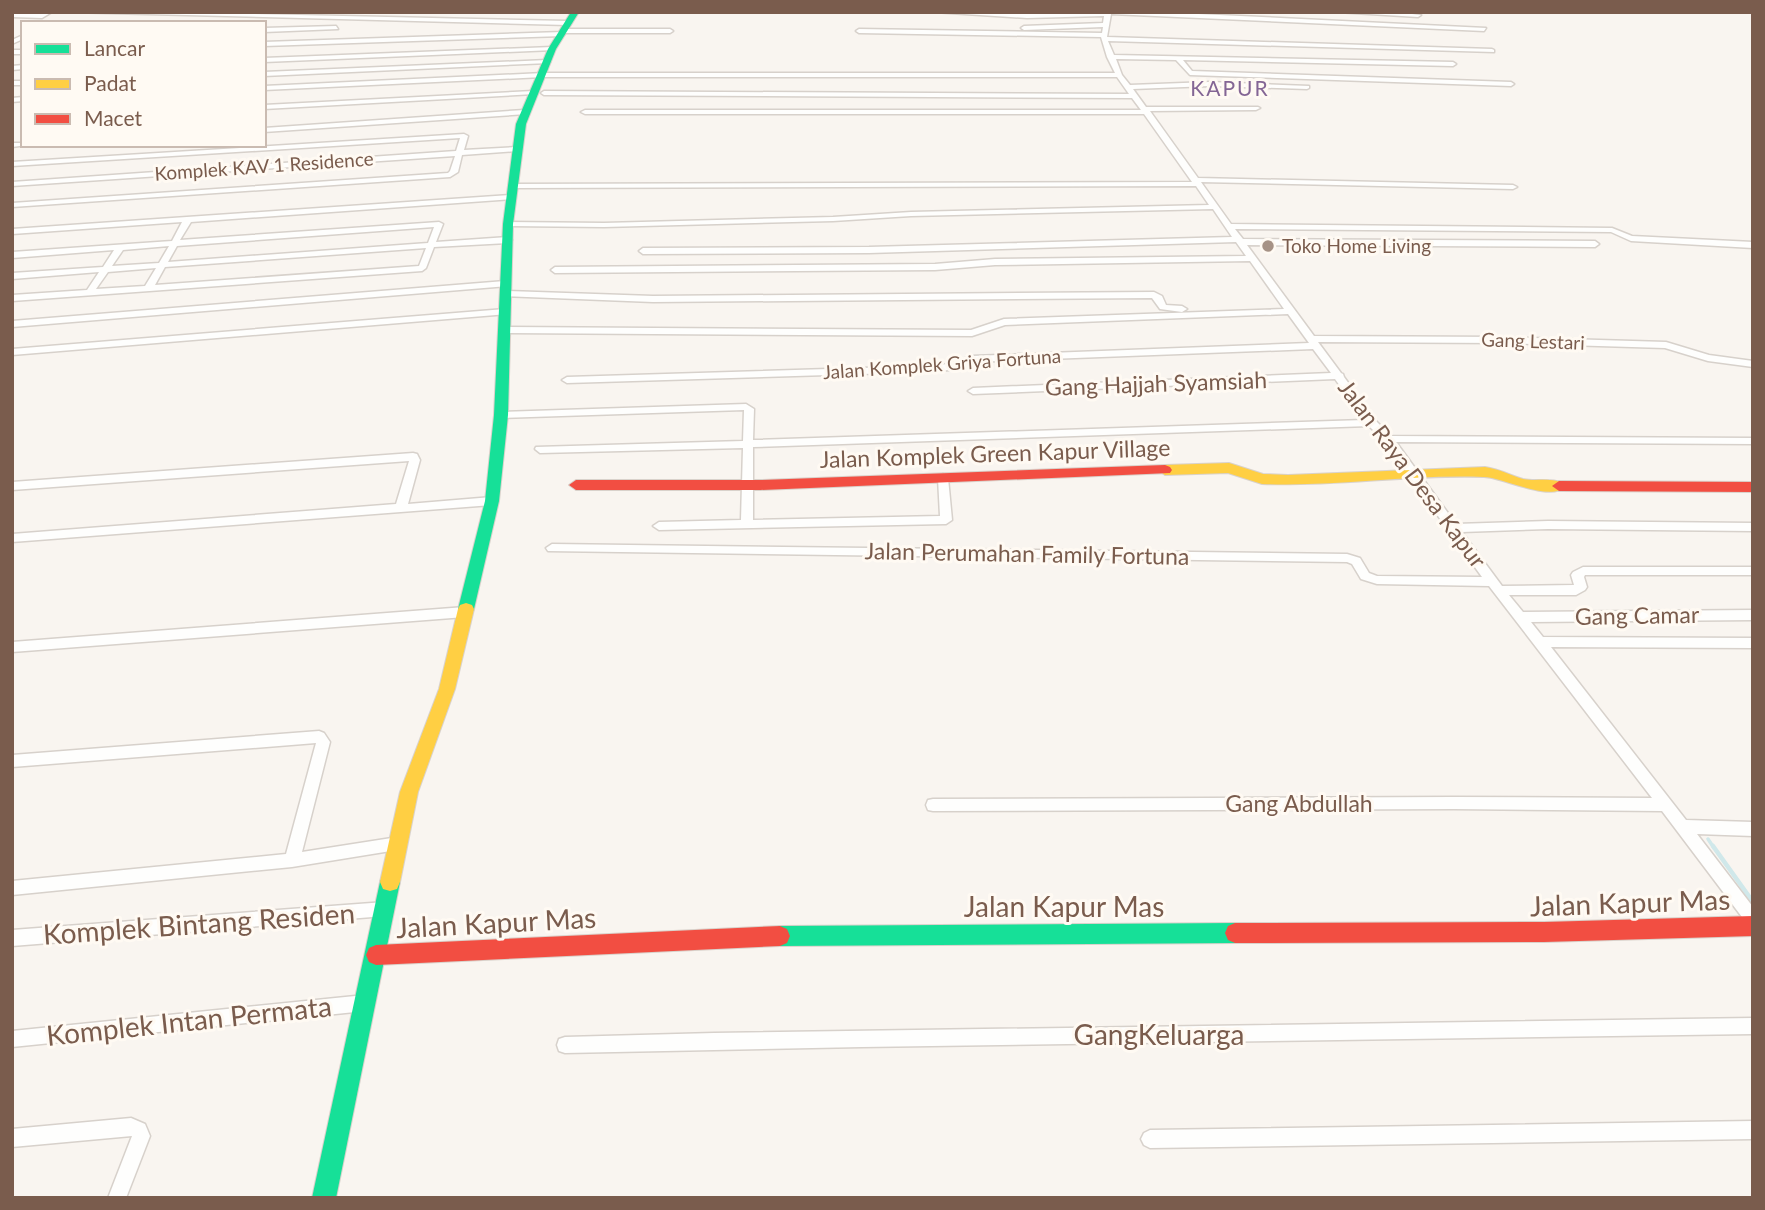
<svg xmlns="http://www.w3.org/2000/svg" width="1765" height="1210" viewBox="0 0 1765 1210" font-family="Lato,sans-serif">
  <rect width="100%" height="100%" fill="#f9f5f0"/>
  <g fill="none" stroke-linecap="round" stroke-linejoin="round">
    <polyline stroke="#d0e8ea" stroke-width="3.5" points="1708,839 1714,848"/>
    <polyline stroke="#d0e8ea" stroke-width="4.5" points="1713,846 1753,902"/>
    <g stroke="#d7d1cb" stroke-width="3">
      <g id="street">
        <polygon points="44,12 52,12 42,18 12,17 12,13 41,14"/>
        <polygon points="69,12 165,12 568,21 571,23 568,25"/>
        <polygon points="934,12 1027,14 1156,12 1486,28 1484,31 1111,14 1107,37 1492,49 1494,50 1494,52 1108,41 1114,55 1453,62 1456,64 1453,66 1183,60 1192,71 1511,82 1514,84 1511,86 1190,75 1176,60 1116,59 1122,75 1130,85 1210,82 1309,86 1309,88 1307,89 1210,86 1133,89 1146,107 1258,107 1260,108 1256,110 1150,111 1198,178 1513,185 1517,187 1513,189 1201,182 1231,224 1612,228 1632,236 1753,242 1753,248 1631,241 1611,232 1235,229 1243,239 1595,241 1599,244 1595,247 1247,245 1314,336 1500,337 1666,342 1709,355 1753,361 1753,367 1708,361 1665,348 1500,343 1318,342 1341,373 1343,374 1344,377 1376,421 1391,436 1753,438 1753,444 1396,442 1456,524 1548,521 1753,523 1753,531 1548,529 1462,532 1502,586 1574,585 1571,575 1573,572 1583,567 1753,567 1753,575 1585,575 1584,577 1587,587 1585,590 1576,595 1509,595 1523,612 1753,610 1753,620 1531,622 1543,637 1753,638 1753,648 1551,647 1686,820 1753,822 1753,836 1697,834 1753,907 1753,927 1748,925 1662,811 1454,809 933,811 928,810 926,805 928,800 933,799 1454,797 1652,798 1489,586 1377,584 1361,579 1352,564 1347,562 548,551 546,548 552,544 1347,554 1360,558 1369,573 1377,576 1482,577 1384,441 1369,426 753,447 753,520 940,516 938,478 943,474 948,478 952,520 946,524 659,530 653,526 659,522 741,520 743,448 540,453 535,449 536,447 743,441 744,410 501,418 496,415 501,412 746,404 754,409 753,440 1364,420 1335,379 973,394 968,391 973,388 1331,373 1313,349 973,362 949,370 927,372 567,383 562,380 567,377 927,366 948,364 972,356 1309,343 1288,314 1005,325 972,336 504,333 499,330 504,327 971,330 1004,319 1284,309 1250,261 995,265 935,270 555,273 551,270 555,267 935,264 995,259 1246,256 1236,242 869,253 643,254 639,251 643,248 869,247 1232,237 1213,209 911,216 833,221 604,227 508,226 504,224 508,222 604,223 833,217 911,212 1209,205 1196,186 513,188 509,186 513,184 1192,182 1144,114 585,114 581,112 585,110 1141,110 1132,98 544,95 541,93 544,91 1129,94 1117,77 543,77 264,90 264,86 543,73 1115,73 1107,57 1101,37 859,33 856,31 859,29 1102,33 1103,27 1024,30 1021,28 1024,26 1103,23 1104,16 1027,18"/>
        <polygon points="1337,12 1394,12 1421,15 1418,17"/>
        <polygon points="336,26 338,29 264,32 264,28"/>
        <polygon points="564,29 670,29 673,31 670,33 565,33 563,36 264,46 264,42 562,32"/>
        <polygon points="23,35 23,39 12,44 12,40"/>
        <polygon points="552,47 555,49 554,50 264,62 264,58"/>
        <rect x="12" y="50" width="11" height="4"/>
        <polygon points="547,60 550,62 549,63 264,76 264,72"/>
        <polygon points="23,65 23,69 12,70 12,66"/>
        <rect x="12" y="81" width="11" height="4"/>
        <polygon points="533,91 535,92 535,94 264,109 264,105"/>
        <polygon points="23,97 23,101 12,102 12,98"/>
        <polygon points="524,110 527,110 527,114 264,132 264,128"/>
        <polygon points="464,134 468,136 464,150 517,147 521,149 517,151 462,155 458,172 450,177 12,207 12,203 448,173 450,171 455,156 12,186 12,182 456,151 460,138 12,166 12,162"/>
        <polygon points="12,143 23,143 23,145 27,145 12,147"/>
        <path d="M510,195L514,197L513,199L191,222L180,240L439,222L443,224L436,242L508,237L512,240L508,243L434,247L426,268L422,271L12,301V295L87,290L99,272L12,279V273L103,267L114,250L12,258V252L172,241L182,222L12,234V229ZM434,227L428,243L168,262L177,246ZM169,246L159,263L112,266L123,250ZM426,248L419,266L155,285L165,267ZM156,268L145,286L96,289L108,272Z"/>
        <polygon points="505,281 509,284 508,286 12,327 12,321"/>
        <polygon points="506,291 653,296 1154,292 1162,296 1166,305 1182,306 1187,309 1182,312 1160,309 1152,298 653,302 503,296 503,292"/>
        <polygon points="505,309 508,310 508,314 12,355 12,349"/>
        <polygon points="413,453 417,454 420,460 408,504 492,497 498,501 492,505 12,542 12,534 396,504 409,461 12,490 12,482"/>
        <polygon points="465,607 469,609 471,612 469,615 465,617 12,652 12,642"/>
        <polygon points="319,731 324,733 330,742 302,852 398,837 403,839 405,844 403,849 292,867 12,895 12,881 286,854 316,743 12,767 12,755"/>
        <polygon points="385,902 390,904 393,909 390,914 385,916 12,946 12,930"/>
        <polygon points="365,995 371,997 373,1003 371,1009 365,1011 12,1047 12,1031"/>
        <polygon points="1753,1018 1753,1034 862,1047 565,1053 559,1051 557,1045 559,1039 565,1037 714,1033"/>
        <polygon points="131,1118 145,1124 150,1136 126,1198 108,1198 132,1136 12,1147 12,1129"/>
        <polygon points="1753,1121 1753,1139 1150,1148 1144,1145 1141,1139 1144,1133 1150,1130"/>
      </g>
    </g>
    <g stroke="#d9d2cb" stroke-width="2">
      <g id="fast">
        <polygon points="571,12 579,12 556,49 526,124 513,224 508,415 499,501 474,609 472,613 460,613 458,609 485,501 494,415 503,224 516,124 548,49"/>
        <polygon points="390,873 397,875 400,882 336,1198 312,1198 380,882 383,875"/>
        <polygon points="1235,923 1242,926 1245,933 1242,940 1235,943 780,946 773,943 770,936 773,929 780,926"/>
      </g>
    </g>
    <g stroke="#d9d2cb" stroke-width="2">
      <g id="slow">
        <path d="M1229,463L1263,474L1288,475L1485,467C1499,469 1510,475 1523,479C1536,482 1556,476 1566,486C1551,503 1502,477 1484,477C1410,474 1336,487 1262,484L1228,473L1165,475L1158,470L1165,465Z"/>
        <polygon points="466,603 472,605 474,609 455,689 418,792 400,882 397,889 390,891 383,889 380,882 400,792 439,689 458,609 460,605"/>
      </g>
    </g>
    <g stroke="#d9d2cb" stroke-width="2">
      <g id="jam">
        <polygon points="1165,465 1170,467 1172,470 1170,473 760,490 576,490 569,485 576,480 760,480"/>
        <polygon points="1559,481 1753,482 1753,492 1559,491 1552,486"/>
        <polygon points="1753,916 1753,936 1544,942 1235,943 1228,940 1225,933 1228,926 1235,923 1544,922"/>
        <polygon points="780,926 787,929 790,936 787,943 780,946 376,965 369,962 366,955 369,948 376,945"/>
      </g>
    </g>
    <use href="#street" fill="#fefefd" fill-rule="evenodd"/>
    <use href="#fast" fill="#16e098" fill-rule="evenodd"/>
    <use href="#slow" fill="#ffcf43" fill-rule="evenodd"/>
    <use href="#jam" fill="#f24e42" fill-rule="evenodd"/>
  </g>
  <circle fill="#a69286" stroke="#fffaf3" stroke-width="2.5" cx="1268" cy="246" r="7"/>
  <g text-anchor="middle" stroke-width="6" stroke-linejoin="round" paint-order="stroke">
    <g font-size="19" fill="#7a5c4d" stroke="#fffaf3">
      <text transform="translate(264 166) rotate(-4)" y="7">Komplek KAV 1 Residence</text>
      <text transform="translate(1533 341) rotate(2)" y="7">Gang Lestari</text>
      <text transform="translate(942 364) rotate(-4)" y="7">Jalan Komplek Griya Fortuna</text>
    </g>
    <g font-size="19" fill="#7a5c4d" stroke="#fffaf3" text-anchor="start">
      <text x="1282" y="253">Toko Home Living</text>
    </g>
    <g font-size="21" letter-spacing="2" fill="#846695" stroke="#fffaf3">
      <text x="1230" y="96">KAPUR</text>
    </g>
    <g font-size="23" fill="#7a5c4d" stroke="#fffaf3">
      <text transform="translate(1156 384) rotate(-2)" y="8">Gang Hajjah Syamsiah</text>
      <text transform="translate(995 454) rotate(-2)" y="8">Jalan Komplek Green Kapur Village</text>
      <text transform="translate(1412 474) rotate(53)" y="8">Jalan Raya Desa Kapur</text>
      <text transform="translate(1027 554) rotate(1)" y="8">Jalan Perumahan Family Fortuna</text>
      <text transform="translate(1637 616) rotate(-1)" y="8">Gang Camar</text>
      <text x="1299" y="812">Gang Abdullah</text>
    </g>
    <g font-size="28" fill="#7a5c4d" stroke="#fffaf3">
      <text transform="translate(1630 903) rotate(-2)" y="10">Jalan Kapur Mas</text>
      <text x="1064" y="917">Jalan Kapur Mas</text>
      <text transform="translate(496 923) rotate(-3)" y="10">Jalan Kapur Mas</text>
      <text transform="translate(199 924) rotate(-4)" y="10">Komplek Bintang Residen</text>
      <text transform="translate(189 1021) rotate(-6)" y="10">Komplek Intan Permata</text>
      <text x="1159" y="1045">GangKeluarga</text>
    </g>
  </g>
  <rect width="1765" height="1210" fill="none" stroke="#7a5c4d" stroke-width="28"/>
  <rect x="21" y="21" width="245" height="126" fill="#fffaf3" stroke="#cabbb1" stroke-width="2"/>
  <rect x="35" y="44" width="35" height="10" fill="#16e098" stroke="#cabbb1" stroke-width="2"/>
  <text x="84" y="56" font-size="21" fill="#7a5c4d">Lancar</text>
  <rect x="35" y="79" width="35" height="10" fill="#ffcf43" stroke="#cabbb1" stroke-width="2"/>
  <text x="84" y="91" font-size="21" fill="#7a5c4d">Padat</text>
  <rect x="35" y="114" width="35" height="10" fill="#f24e42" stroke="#cabbb1" stroke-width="2"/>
  <text x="84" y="126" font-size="21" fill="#7a5c4d">Macet</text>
</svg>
